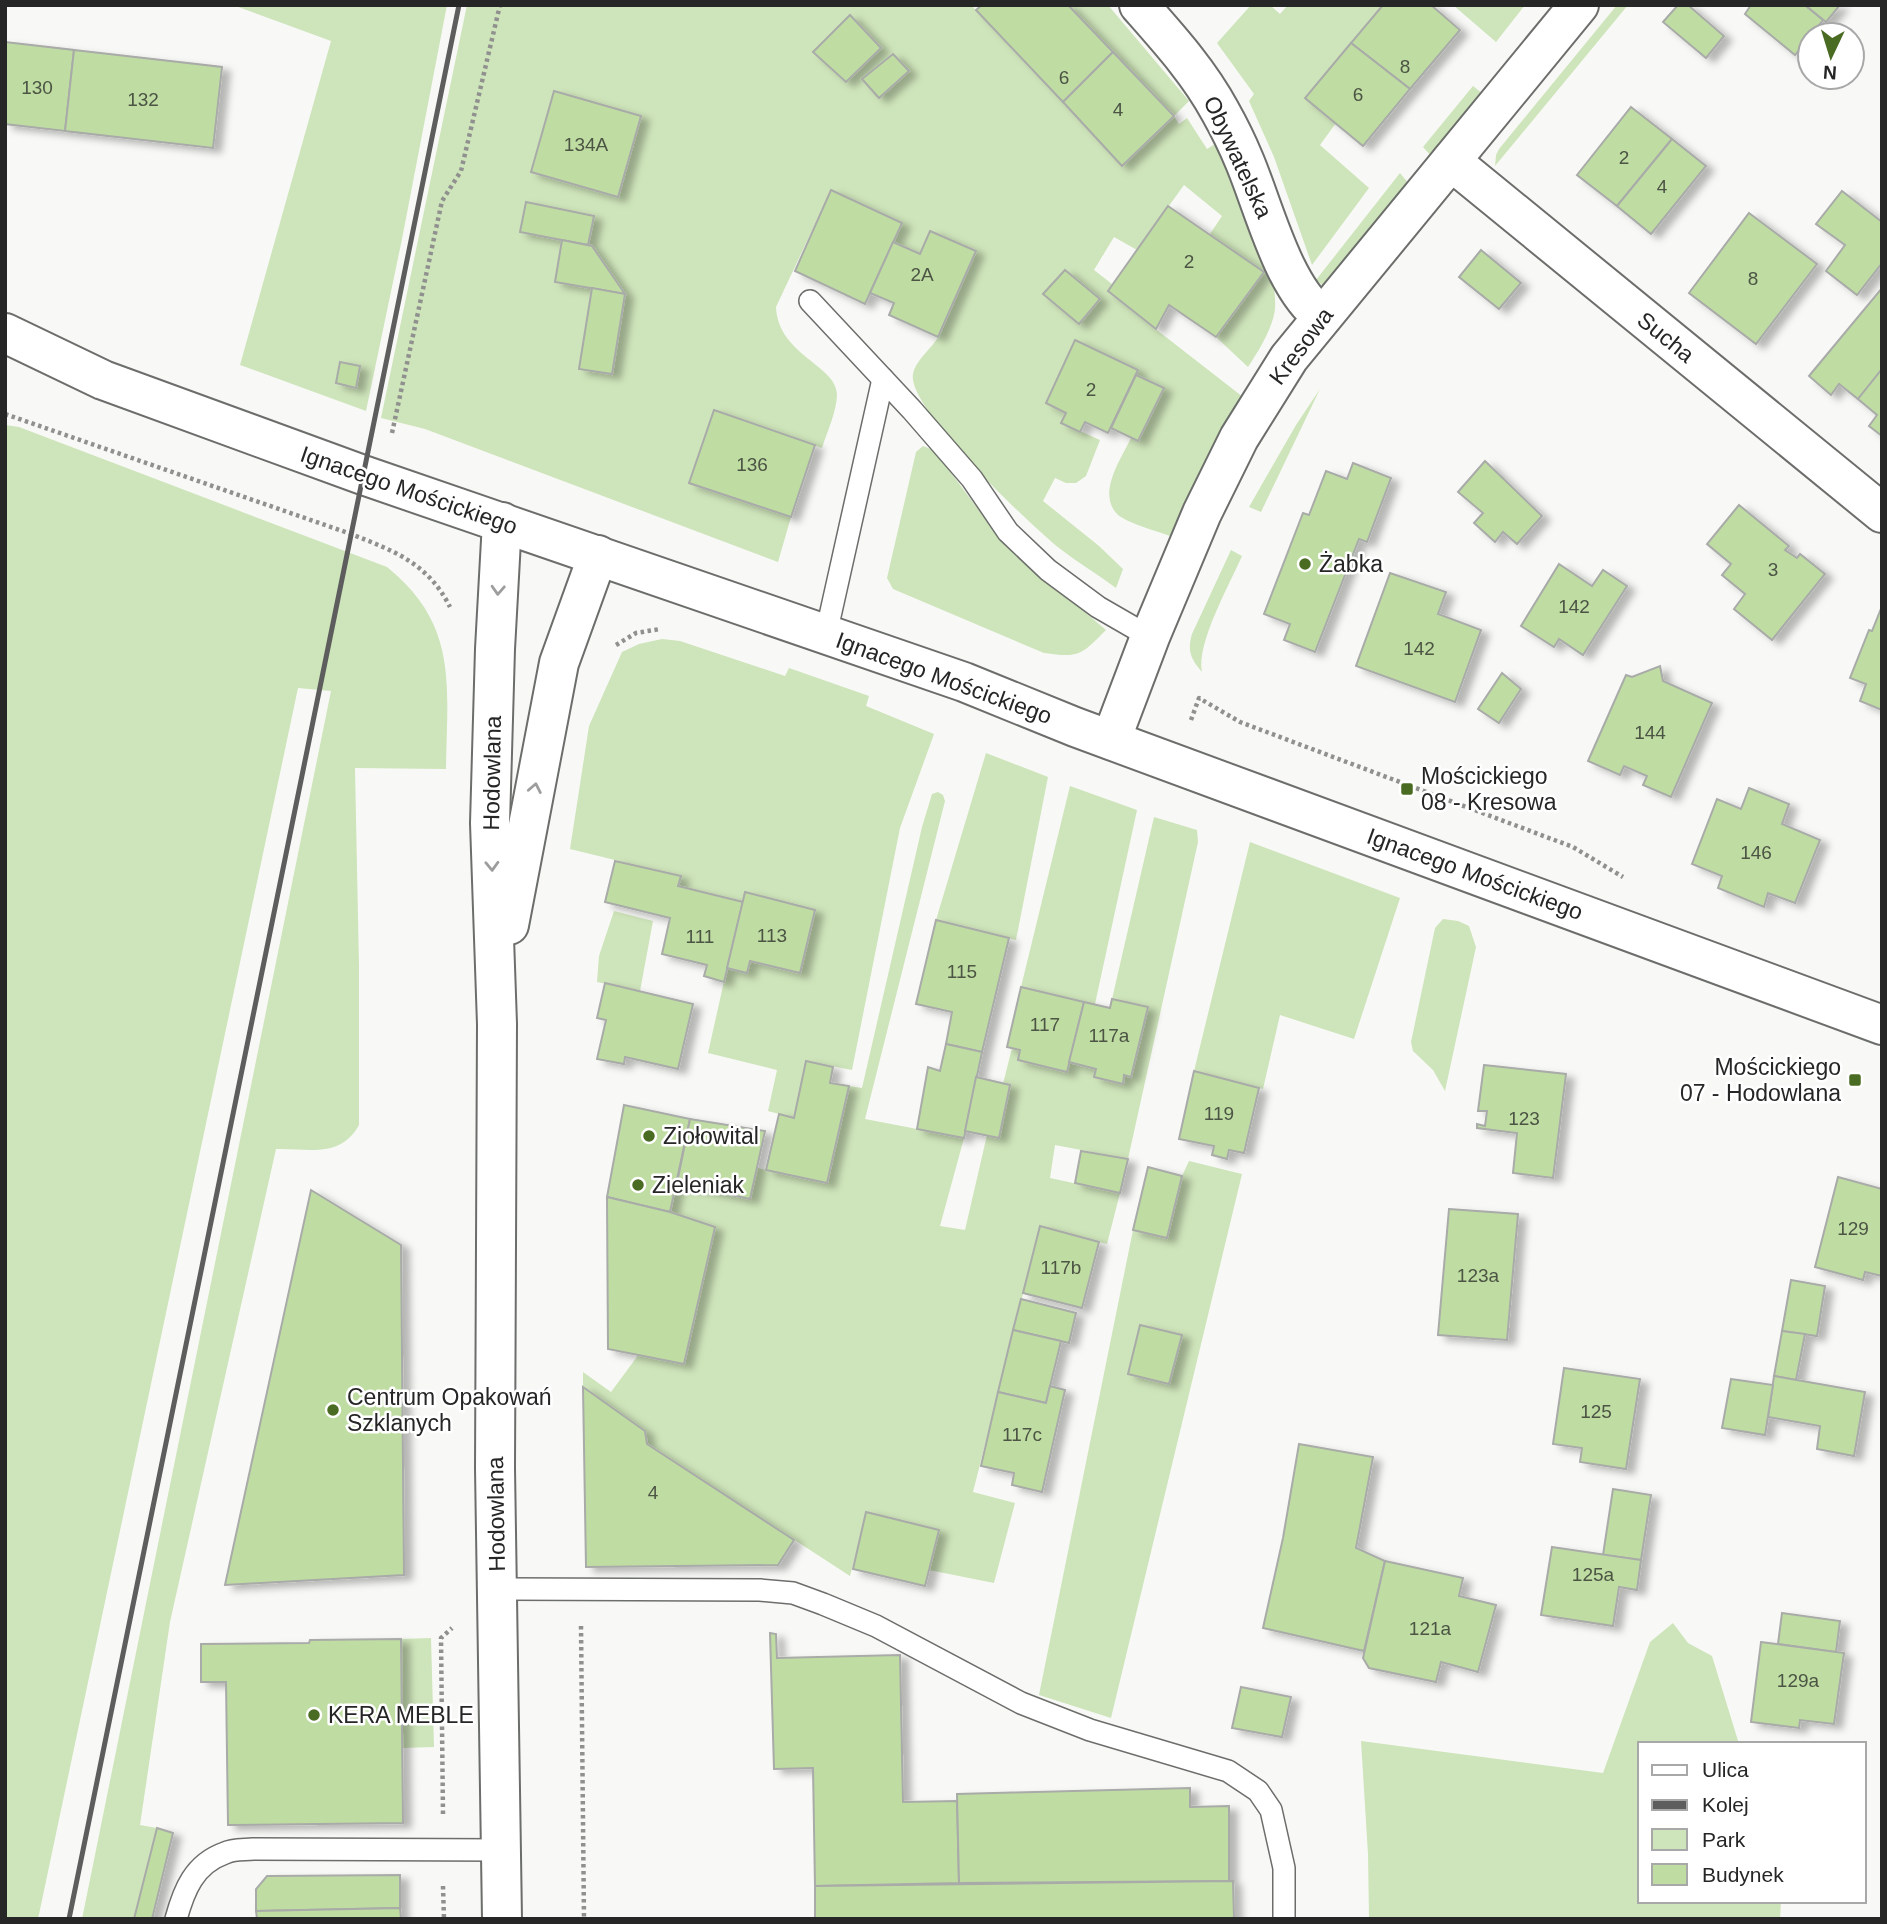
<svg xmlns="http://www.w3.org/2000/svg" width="1887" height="1924" viewBox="0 0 1887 1924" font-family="Helvetica,sans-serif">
  <defs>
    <filter id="shadow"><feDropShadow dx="8" dy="4.5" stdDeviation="3.5" flood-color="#0004"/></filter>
  </defs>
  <rect width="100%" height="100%" fill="#f8f9f6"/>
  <g fill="#cee4ba">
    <polygon points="233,5 447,5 402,239 366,411 240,365 331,41"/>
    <path d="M467,5H971L1063,102L1173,116L1070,7L1108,5L1189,101L1174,116L1179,124L1187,118L1207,149L1215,144L1225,153C1241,194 1278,265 1275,308C1274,326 1258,352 1248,367L1216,337L1263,271L1210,234L1222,216L1184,185L1137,250L1114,237L1094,270L1112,284L1108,292L1243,397L1173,537C1160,532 1126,523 1117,514C1097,493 1121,459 1131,438L1139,441L1163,388L1136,375L1137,369L1076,341L1046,403L1066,413L1062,423L1100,440L1086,476L1076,483H1066L1055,478L1043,501L1099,546L1123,569L1116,588C1097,574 1077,562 1059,548C1031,526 906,407 913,374C916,359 933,348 940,334C953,307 964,278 976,251L930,231L920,254L893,242L831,190L776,307C778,355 836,365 837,394C837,411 827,432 822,448L714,410L689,482L791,517L778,562L425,429L381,418Z"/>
    <polygon points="1251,5 1270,5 1280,14 1288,5 1383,5 1305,98 1336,123 1320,145 1369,188 1312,265 1274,157 1249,101 1254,94 1217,43"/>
    <polygon points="1453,5 1525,5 1496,42"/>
    <polygon points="1617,5 1628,5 1495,166 1496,155 1499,149"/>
    <polygon points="1473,86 1483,94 1432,157 1423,147"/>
    <polygon points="1400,173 1409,184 1325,287 1316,280"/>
    <polygon points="1320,389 1261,512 1249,507 1296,425"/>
    <path d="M5,425L19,427L387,567C459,625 447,686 446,769L355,768L359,966V1125C340,1159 308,1148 276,1149L170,1622L140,1825L157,1828L134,1919H82L331,691L298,688L38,1919H5Z"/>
    <path d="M923,446L933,450L940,458L1004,544L1106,630C1081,655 1080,658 1044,653L893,589L887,578L916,452Z"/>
    <path d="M1231,550L1242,556C1230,584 1196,643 1202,672C1191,659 1187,651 1192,634Z"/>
    <polygon points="662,639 680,641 785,676 789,668 869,696 866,706 934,734 900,828 852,1070 806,1061 794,1118 768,1111 777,1070 708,1053 727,968 747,973 750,961 800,973 815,910 746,892 743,902 678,886 680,876 570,849 589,726 622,652 639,644"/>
    <polygon points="986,753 1048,777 1016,940 936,920"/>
    <polygon points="1070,786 1137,810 1095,1004 1021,987"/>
    <polygon points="938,792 943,795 945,801 865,1119 964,1138 940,1226 965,1230 987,1135 999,1137 1009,1085 1003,1084 1012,1048 1020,1050 1018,1060 1069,1062 1096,1069 1094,1077 1122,1084 1124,1075 1131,1077 1148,1008 1112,999 1154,817 1197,830 1198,842 1128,1159 1055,1145 1050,1178 1120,1193 1107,1244 1040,1227 973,1492 1015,1503 994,1583 929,1570 939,1530 867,1512 850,1576 647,1444 645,1431 583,1387 583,1372 611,1392 642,1350 677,1183 750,1199 757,1168 828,1183 849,1086 862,1088 922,827 932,794"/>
    <polygon points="1250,842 1400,898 1354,1039 1280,1015 1263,1089 1194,1071"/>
    <polygon points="614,911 653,921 640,991 597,982 599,956"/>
    <polygon points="1443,919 1458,921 1469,926 1476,947 1445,1091 1433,1070 1413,1051 1411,1042 1435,928"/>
    <polygon points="1189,1161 1242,1174 1111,1718 1039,1695 1133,1230 1167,1238 1182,1176"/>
    <polygon points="1673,1623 1688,1643 1712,1656 1739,1744 1640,1744 1640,1901 1781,1901 1780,1919 1369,1919 1368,1854 1361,1741 1603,1773 1650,1642"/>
    <polygon points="431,1638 434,1747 402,1748 401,1639"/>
  </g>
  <g fill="#bfdda3" stroke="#a9aba8" stroke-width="2" filter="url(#shadow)">
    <polygon points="982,5 1068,5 1113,52 1063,102 976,10"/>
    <polygon points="1383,5 1431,5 1460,30 1410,89 1351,43"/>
    <polygon points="1678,5 1688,5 1724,36 1706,58 1663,22"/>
    <polygon points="1751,5 1805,5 1823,20 1795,55 1745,14"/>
    <polygon points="1805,5 1840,5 1826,22"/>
    <polygon points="850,15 881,48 846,82 813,52"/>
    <polygon points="5,42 74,50 65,131 5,124"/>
    <polygon points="1351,43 1410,89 1363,146 1305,98"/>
    <polygon points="74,50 222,67 213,148 65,131"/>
    <polygon points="1113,52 1174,116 1122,166 1063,102"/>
    <polygon points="893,54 909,71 879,98 862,79"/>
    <polygon points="554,91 641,116 618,197 531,172"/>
    <polygon points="1631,107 1672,139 1617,206 1577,175"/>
    <polygon points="1672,139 1706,166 1651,234 1617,206"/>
    <polygon points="831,190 902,223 865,304 795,271"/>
    <polygon points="1842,191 1882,222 1882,263 1857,295 1826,271 1845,245 1816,224"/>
    <polygon points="526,202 594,216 588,245 520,232"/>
    <polygon points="1168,206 1264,272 1216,337 1169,305 1156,329 1108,291"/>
    <polygon points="1749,213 1817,264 1756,344 1689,293"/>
    <polygon points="930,231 976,251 938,337 889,315 894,303 870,293 893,242 920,254"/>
    <polygon points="562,240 592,246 625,294 555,282"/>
    <polygon points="1481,250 1521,283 1499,309 1459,277"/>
    <polygon points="1065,270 1100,299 1079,324 1043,294"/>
    <polygon points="592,288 625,294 612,374 579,369"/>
    <polygon points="1882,288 1882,369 1858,399 1839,384 1831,395 1809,376"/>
    <polygon points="1075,340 1138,370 1108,433 1085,422 1080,432 1061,423 1066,413 1046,403"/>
    <polygon points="340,362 360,366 356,388 336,383"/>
    <polygon points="1882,369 1882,436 1869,426 1877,415 1858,399"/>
    <polygon points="1136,375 1164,388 1138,441 1111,428"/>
    <polygon points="714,410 815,445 791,517 689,483"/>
    <polygon points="1485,461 1542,516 1517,544 1503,532 1495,542 1474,523 1483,513 1458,492"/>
    <polygon points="1353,463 1391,478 1367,542 1359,539 1315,652 1284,640 1290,624 1264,614 1303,513 1309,515 1326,471 1347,479"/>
    <polygon points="1739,505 1789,546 1785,550 1797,558 1800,554 1825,574 1772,640 1734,609 1745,594 1722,575 1731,564 1707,544"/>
    <polygon points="1559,564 1592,586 1603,570 1627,586 1583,655 1559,639 1554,647 1521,626"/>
    <polygon points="1390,573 1446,592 1438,614 1481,630 1455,702 1356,666"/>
    <polygon points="1882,606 1882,710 1860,701 1866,684 1850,678 1869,630 1872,631"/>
    <polygon points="1660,666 1663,681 1712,703 1671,797 1643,785 1647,776 1624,766 1620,775 1588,761 1626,675 1632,677"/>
    <polygon points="1502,673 1521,689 1499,723 1478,709"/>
    <polygon points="1749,788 1789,804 1782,824 1820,840 1795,903 1768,893 1764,907 1718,888 1722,876 1692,864 1717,799 1741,809"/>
    <polygon points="615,861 681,876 678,886 743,902 724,982 704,976 707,965 662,954 670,918 605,902"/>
    <polygon points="745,892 815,910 800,973 750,961 747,973 727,968"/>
    <polygon points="936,920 1009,938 982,1052 946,1044 952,1012 916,1004"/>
    <polygon points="605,983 693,1004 678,1069 625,1057 624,1064 597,1059 606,1020 597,1018"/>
    <polygon points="1021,987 1084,1002 1067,1072 1018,1060 1020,1050 1007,1047"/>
    <polygon points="1112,999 1148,1007 1131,1077 1124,1075 1123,1084 1094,1077 1096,1069 1069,1062 1084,1002 1110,1008"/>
    <polygon points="946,1044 982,1052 964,1138 917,1129 928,1067 940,1071"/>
    <polygon points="806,1061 833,1067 830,1083 849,1086 827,1183 766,1170 779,1114 794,1118"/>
    <polygon points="1484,1065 1566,1074 1553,1178 1513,1173 1517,1133 1477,1128 1477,1124 1485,1126 1487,1111 1478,1111"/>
    <polygon points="1194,1071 1259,1088 1244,1153 1229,1150 1227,1159 1212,1155 1214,1146 1179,1139"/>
    <polygon points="976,1077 1010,1085 999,1138 965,1131"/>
    <polygon points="624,1105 690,1119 670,1212 607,1197"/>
    <polygon points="690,1119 765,1131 750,1199 677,1183"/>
    <polygon points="1081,1151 1128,1159 1120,1193 1075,1183"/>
    <polygon points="1148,1167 1182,1176 1167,1238 1133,1230"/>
    <polygon points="1838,1177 1882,1189 1882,1276 1865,1272 1863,1280 1815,1267"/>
    <polygon points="311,1190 401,1245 404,1575 225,1585"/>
    <polygon points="607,1197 670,1212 715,1227 684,1364 608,1349"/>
    <polygon points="1449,1209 1518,1214 1507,1340 1438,1335"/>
    <polygon points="1040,1226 1099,1242 1082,1308 1023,1293"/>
    <polygon points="1791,1280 1825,1286 1817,1336 1782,1331"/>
    <polygon points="1021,1299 1076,1313 1069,1343 1013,1330"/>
    <polygon points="1140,1325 1182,1335 1169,1384 1128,1374"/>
    <polygon points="1013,1330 1061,1341 1046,1403 998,1392"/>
    <polygon points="1782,1331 1805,1334 1796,1380 1774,1376"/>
    <polygon points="1564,1368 1640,1379 1626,1469 1580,1462 1582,1448 1553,1444"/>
    <polygon points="1774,1376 1865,1392 1854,1456 1817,1449 1820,1426 1768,1417"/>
    <polygon points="1731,1379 1773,1385 1765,1435 1722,1428"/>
    <polygon points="1050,1386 1065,1390 1042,1492 1012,1485 1014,1473 981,1466 998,1392 1046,1403"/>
    <polygon points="583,1387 645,1431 647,1444 794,1540 778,1565 586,1567"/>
    <polygon points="1299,1444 1373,1457 1356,1548 1385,1561 1364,1651 1263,1628 1283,1538"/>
    <polygon points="1613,1489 1651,1495 1641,1560 1603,1555"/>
    <polygon points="866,1512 939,1530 925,1586 853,1569"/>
    <polygon points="1552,1547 1641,1560 1637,1590 1619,1587 1613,1626 1541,1615"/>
    <polygon points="1385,1561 1463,1578 1459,1596 1496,1605 1478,1672 1441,1662 1436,1682 1369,1668 1363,1658"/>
    <polygon points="1782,1613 1840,1621 1836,1652 1778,1644"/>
    <polygon points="770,1633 776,1634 777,1658 900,1655 903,1802 957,1801 959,1883 815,1886 813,1768 774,1769"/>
    <polygon points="401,1639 403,1823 228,1825 226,1682 201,1682 201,1644 309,1643 310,1640"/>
    <polygon points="1761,1642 1844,1653 1834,1724 1800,1720 1799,1728 1751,1722"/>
    <polygon points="1241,1687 1291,1697 1282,1737 1232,1728"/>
    <polygon points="1190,1788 1190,1807 1229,1806 1229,1881 959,1883 957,1794"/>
    <polygon points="157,1828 173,1833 152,1919 134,1919"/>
    <polygon points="400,1875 400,1908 256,1911 256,1889 267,1876"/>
    <polygon points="1233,1881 1234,1919 815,1919 815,1886"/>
    <polygon points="400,1908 401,1919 257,1919 256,1911"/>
  </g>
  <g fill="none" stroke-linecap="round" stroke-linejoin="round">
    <g stroke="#6c6e6b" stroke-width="24">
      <g id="service">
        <polyline points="810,301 912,410 972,479 1008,532 1048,570 1098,607 1150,637"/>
        <polyline points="826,634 883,379"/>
        <polyline points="497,1589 760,1590 793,1593 823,1604 876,1626 1021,1703 1090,1730 1228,1771 1258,1791 1271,1810 1284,1868 1284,1919"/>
        <path d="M176,1919C184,1890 194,1864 225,1853C233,1849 244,1850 253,1849L502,1850"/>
      </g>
    </g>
    <g stroke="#6c6e6b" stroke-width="42">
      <g id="minor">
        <path d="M1139,5C1169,39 1199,72 1220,111C1229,127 1237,143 1244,160C1263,204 1283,288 1322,316"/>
        <polyline points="1451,161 1882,513"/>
        <polyline points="502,522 495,649 490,823 497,1024 495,1468 502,1919"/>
        <polyline points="1111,740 1150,637 1202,513 1239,438 1289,358 1579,5"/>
        <polyline points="509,925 559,663 598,555"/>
      </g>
    </g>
    <g stroke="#6c6e6b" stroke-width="42">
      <polyline id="tertiary" points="5,333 103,380 363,475 964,682 1075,727 1882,1025"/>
    </g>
    <g stroke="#90918f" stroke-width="4.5" stroke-dasharray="3.5 3.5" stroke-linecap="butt">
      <path d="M5,414L351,534C394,551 428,563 450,607"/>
      <polyline points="392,433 442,201 461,171 500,5"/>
      <polyline points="616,645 636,633 660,629"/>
      <polyline points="1191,720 1199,698 1240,722 1573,847 1623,877"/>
      <polyline points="581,1626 584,1919"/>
      <polyline points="443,1814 441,1638 452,1628"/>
      <polyline points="443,1886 444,1919"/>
    </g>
    <use href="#service" stroke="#fff" stroke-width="21"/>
    <use href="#minor" stroke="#fff" stroke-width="38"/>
    <use href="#tertiary" stroke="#fff" stroke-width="38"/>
    <polyline stroke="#5c5d5c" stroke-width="5" points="69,1919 459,5"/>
  </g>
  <defs><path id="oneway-chevron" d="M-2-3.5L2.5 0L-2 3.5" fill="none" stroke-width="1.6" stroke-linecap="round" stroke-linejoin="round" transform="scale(1.75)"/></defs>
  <g stroke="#9d9d9d">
    <use href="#oneway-chevron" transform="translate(498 590) rotate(93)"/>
    <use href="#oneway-chevron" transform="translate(535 788) rotate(-79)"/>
    <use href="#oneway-chevron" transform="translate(492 866) rotate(88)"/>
  </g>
  <g fill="#4a6b22" stroke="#fff" stroke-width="2.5">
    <circle cx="1305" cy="564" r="7"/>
    <rect x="1400" y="782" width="14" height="14" rx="3.5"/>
    <rect x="1848" y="1073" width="14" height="14" rx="3.5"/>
    <circle cx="649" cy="1136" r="7"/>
    <circle cx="638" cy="1185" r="7"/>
    <circle cx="333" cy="1410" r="7"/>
    <circle cx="314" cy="1715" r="7"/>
  </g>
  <g text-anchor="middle" stroke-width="5" stroke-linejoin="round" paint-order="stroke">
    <g font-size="19" fill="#4c5444">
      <text x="1405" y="73">8</text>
      <text x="1064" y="84">6</text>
      <text x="37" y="94">130</text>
      <text x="1358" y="101">6</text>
      <text x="143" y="106">132</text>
      <text x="1118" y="116">4</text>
      <text x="586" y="151">134A</text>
      <text x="1624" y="164">2</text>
      <text x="1662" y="193">4</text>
      <text x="1189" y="268">2</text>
      <text x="922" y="281">2A</text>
      <text x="1753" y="285">8</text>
      <text x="1091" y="396">2</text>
      <text x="752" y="471">136</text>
      <text x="1773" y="576">3</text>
      <text x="1574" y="613">142</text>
      <text x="1419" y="655">142</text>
      <text x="1650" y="739">144</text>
      <text x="1756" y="859">146</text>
      <text x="772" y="942">113</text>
      <text x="700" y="943">111</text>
      <text x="962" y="978">115</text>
      <text x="1045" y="1031">117</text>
      <text x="1109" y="1042">117a</text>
      <text x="1219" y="1120">119</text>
      <text x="1524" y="1125">123</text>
      <text x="1853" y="1235">129</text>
      <text x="1061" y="1274">117b</text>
      <text x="1478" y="1282">123a</text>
      <text x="1596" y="1418">125</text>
      <text x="1022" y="1441">117c</text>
      <text x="653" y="1499">4</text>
      <text x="1593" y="1581">125a</text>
      <text x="1430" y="1635">121a</text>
      <text x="1798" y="1687">129a</text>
    </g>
    <g font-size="23" fill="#252625" stroke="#fff">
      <text transform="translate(1238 157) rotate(65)" y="8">Obywatelska</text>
      <text transform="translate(1666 337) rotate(39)" y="8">Sucha</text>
      <text transform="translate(1301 346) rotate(-53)" y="8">Kresowa</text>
      <text transform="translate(409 490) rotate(19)" y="8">Ignacego Mościckiego</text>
      <text transform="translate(944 678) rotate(20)" y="8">Ignacego Mościckiego</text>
      <text transform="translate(492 773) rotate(-89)" y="8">Hodowlana</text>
      <text transform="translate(1475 874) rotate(20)" y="8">Ignacego Mościckiego</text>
      <text transform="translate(496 1514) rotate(-91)" y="8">Hodowlana</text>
    </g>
    <g font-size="23" fill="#252625" stroke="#fff" text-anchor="start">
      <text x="1319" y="572">Żabka</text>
      <text x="1421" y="784">Mościckiego<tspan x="1421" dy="26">08 - Kresowa</tspan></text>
      <text x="1841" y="1075" text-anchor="end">Mościckiego<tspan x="1841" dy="26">07 - Hodowlana</tspan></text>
      <text x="663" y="1144">Ziołowital</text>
      <text x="652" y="1193">Zieleniak</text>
      <text x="347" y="1405">Centrum Opakowań<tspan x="347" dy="26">Szklanych</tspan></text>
      <text x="328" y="1723">KERA MEBLE</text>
    </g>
  </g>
  <rect width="1887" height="1924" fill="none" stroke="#252625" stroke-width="14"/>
  <rect x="1638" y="1742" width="228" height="161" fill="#ffffff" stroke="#a8a8a8" stroke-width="2"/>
  <rect x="1652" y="1765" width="35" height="10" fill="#ffffff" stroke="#a8a8a8" stroke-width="2"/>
  <text x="1702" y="1777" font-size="21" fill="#252625">Ulica</text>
  <rect x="1652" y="1800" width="35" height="10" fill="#5c5d5c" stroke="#a8a8a8" stroke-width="2"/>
  <text x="1702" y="1812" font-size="21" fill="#252625">Kolej</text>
  <rect x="1652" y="1829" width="35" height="21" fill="#cee4ba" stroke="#a8a8a8" stroke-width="2"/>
  <text x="1702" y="1847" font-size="21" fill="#252625">Park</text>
  <rect x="1652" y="1864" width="35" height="21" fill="#bfdda3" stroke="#a8a8a8" stroke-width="2"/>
  <text x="1702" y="1882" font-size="21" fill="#252625">Budynek</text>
  <g transform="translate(1831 56) rotate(184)"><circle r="33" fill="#ffffff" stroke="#a8a8a8" stroke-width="2"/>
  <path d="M0-5L12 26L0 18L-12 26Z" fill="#4a6b22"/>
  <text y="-10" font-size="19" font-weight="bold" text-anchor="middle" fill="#252625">N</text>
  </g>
</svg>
